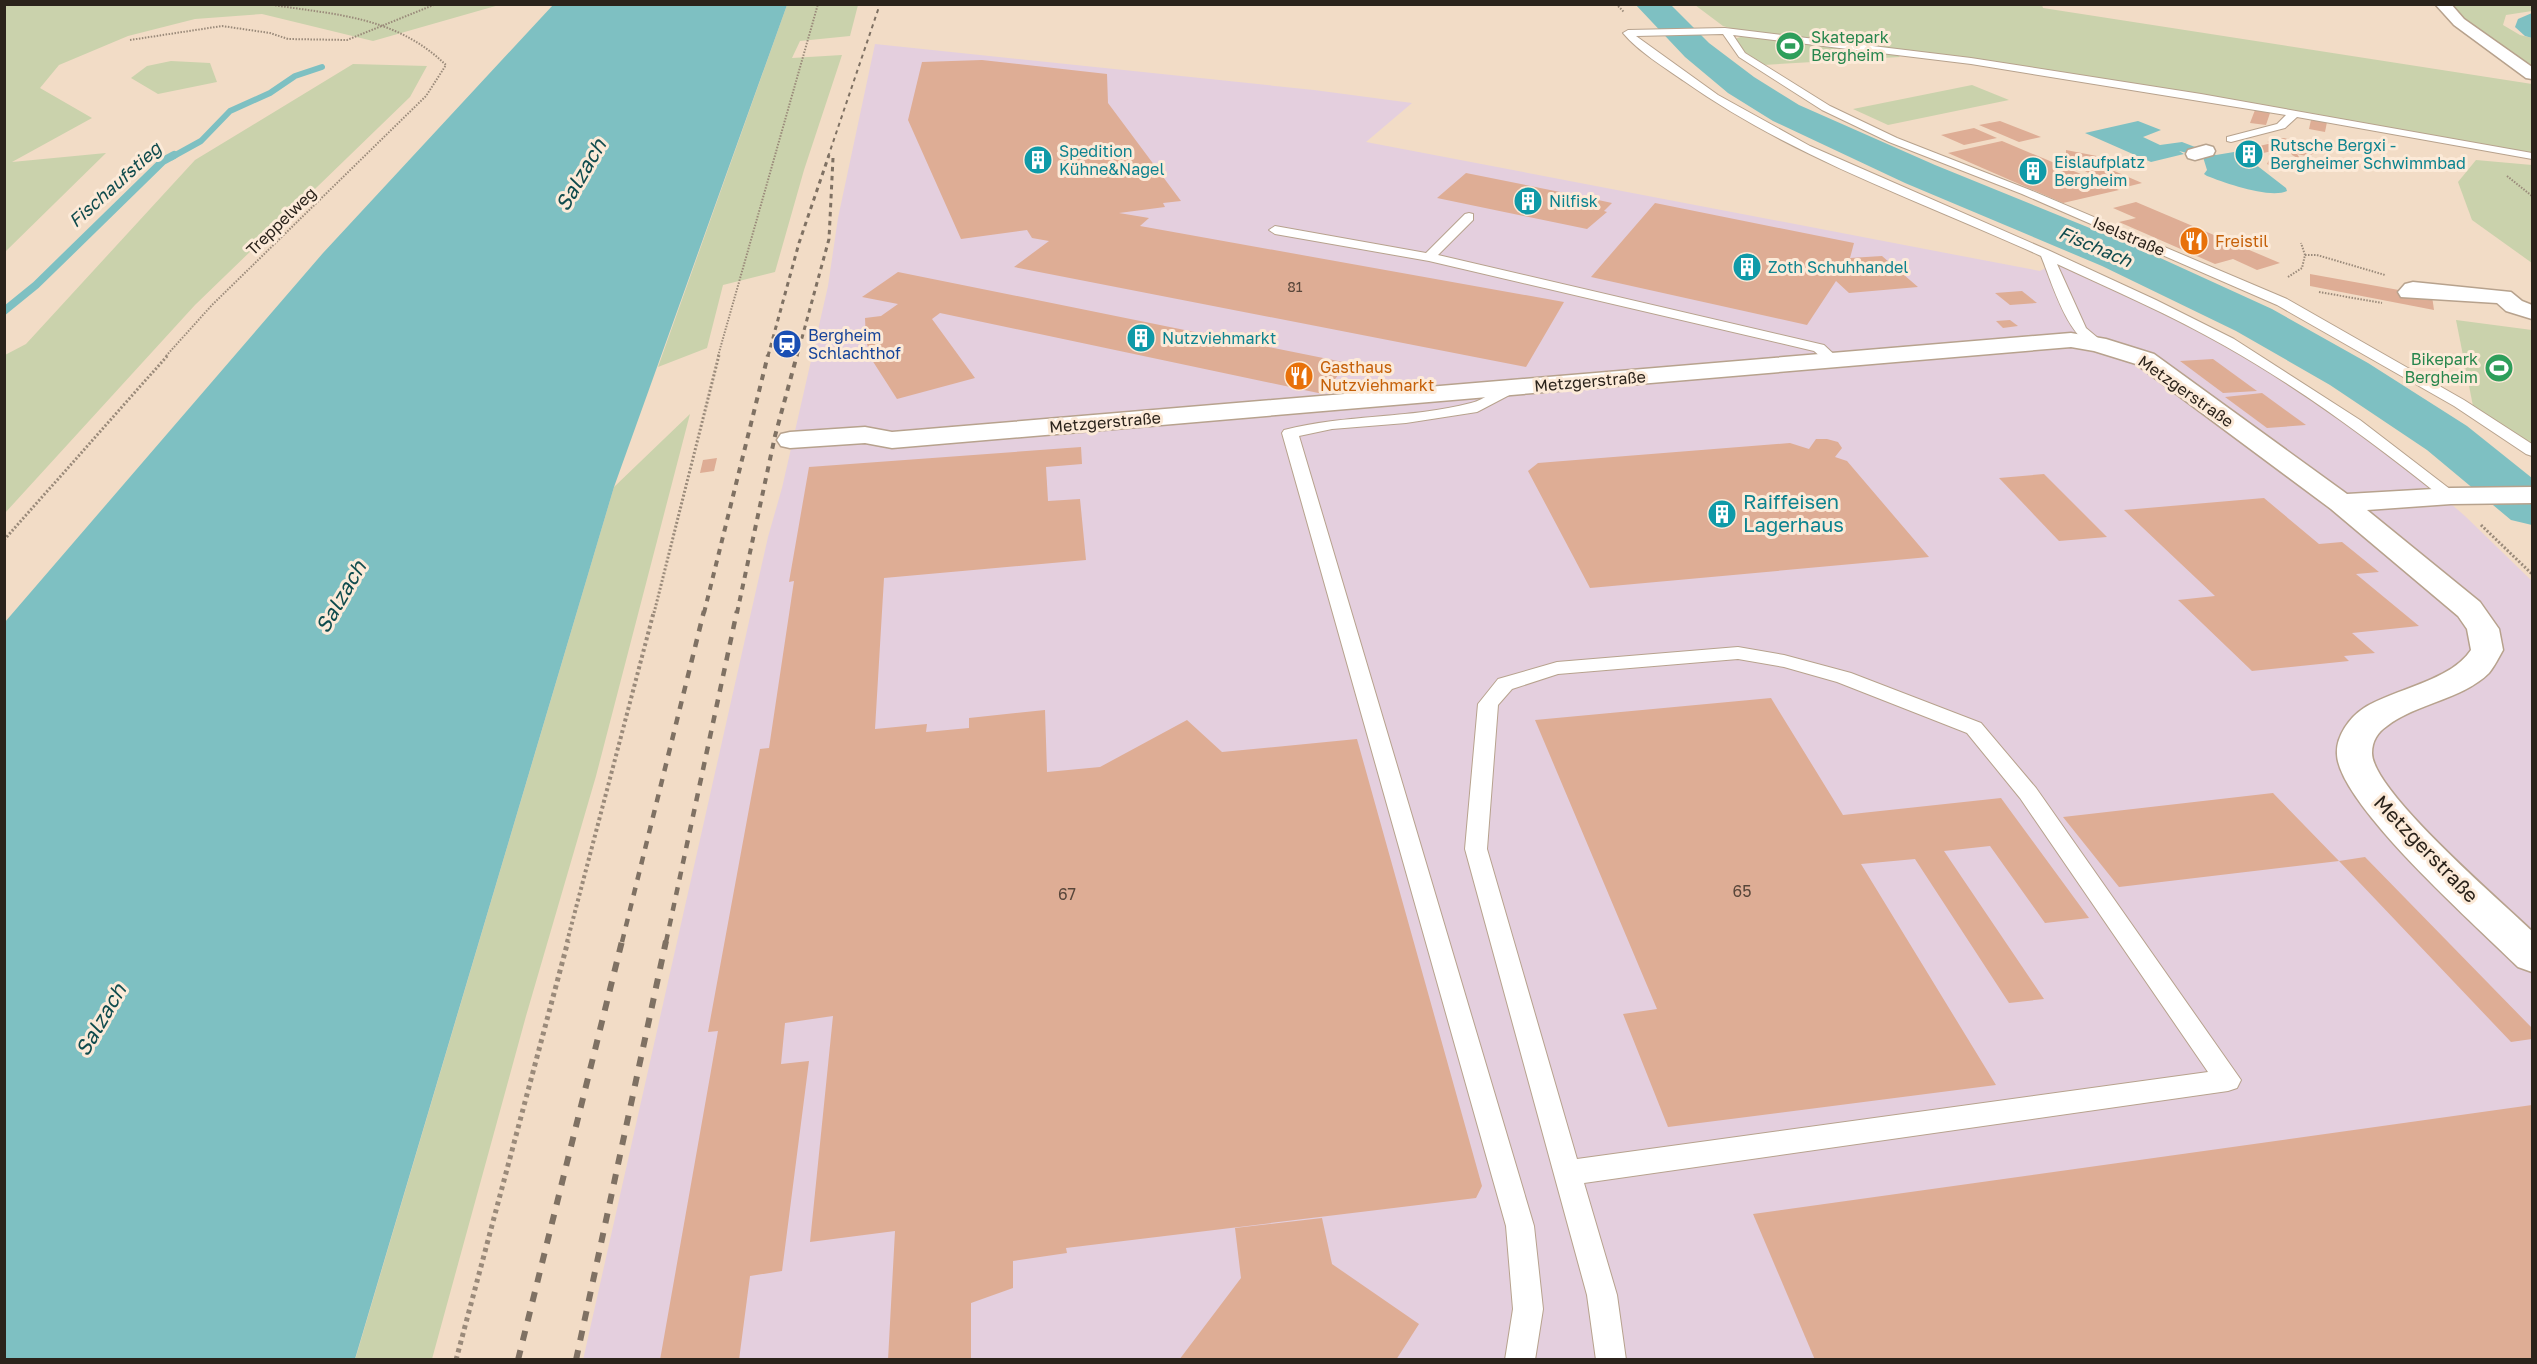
<svg xmlns="http://www.w3.org/2000/svg" width="2537" height="1364" viewBox="0 0 2537 1364" font-family="'Golos Text',sans-serif">
  <rect width="100%" height="100%" fill="#f2dcc6"/>
  <polygon fill="#e4cfde" points="875,44 1314,90 1412,103 1366,142 2040,271 2055,263 2157,308 2219,341 2307,395 2392,453 2465,516 2532,581 2532,1359 583,1360 768,537 782,488 828,286 838,218"/>
  <g fill="#cad2ac">
    <polygon points="5,4 499,4 499,5 373,41 262,14 195,19 128,36 59,65 40,88 92,118 12,162 106,153 5,252"/>
    <polygon points="787,5 858,5 850,36 800,41 792,58 842,55 804,170 775,272 723,285 707,348 658,367"/>
    <polygon points="1695,5 2042,5 2043,8 2532,84 2532,153 2204,96 1733,29 1723,26"/>
    <polygon points="2451,5 2532,5 2532,11 2506,15 2503,25 2520,35 2532,38 2532,69 2463,18"/>
    <polygon points="1743,36 1893,52 1900,57 1763,65 1746,53 1735,39"/>
    <polygon points="171,61 210,63 217,82 158,94 131,78 147,66"/>
    <polygon points="353,64 427,66 410,97 195,305 5,513 5,355 26,344 195,160"/>
    <polygon points="1972,85 2009,100 1888,125 1853,109"/>
    <polygon points="2476,160 2532,165 2532,263 2472,220 2458,182"/>
    <polygon points="2456,320 2532,330 2532,445 2473,406"/>
    <polygon points="690,414 596,776 526,1016 432,1359 355,1360 614,487"/>
  </g>
  <g fill="#7ec0c2">
    <polygon points="553,5 787,5 614,487 355,1359 5,1359 5,622 323,253"/>
    <path d="M2138,121L2161,130L2143,137L2160,145L2182,142L2216,155L2234,152L2260,162L2255,164L2286,188L2287,191C2270,199 2225,183 2207,176L2204,174L2207,170L2203,157L2179,151L2184,154L2151,162L2085,133Z"/>
  </g>
  <g fill="none" stroke-linecap="round" stroke-linejoin="round">
    <polyline stroke="#7ec0c2" stroke-width="6" points="172,157 201,141 230,111 270,93 295,76 322,67"/>
    <polyline stroke="#7ec0c2" stroke-width="8" points="4,311 36,285 163,161 174,155"/>
    <polygon fill="#7ec0c2" fill-rule="evenodd" points="2532,13 2532,38 2525,36 2515,27 2518,19"/>
    <polygon fill="#7ec0c2" fill-rule="evenodd" points="1635,4 1670,4 1709,43 1754,77 1799,105 1935,165 2134,246 2272,309 2368,363 2467,426 2532,478 2532,525 2511,520 2427,450 2330,385 2236,331 2102,266 1905,183 1773,121 1728,93 1685,57"/>
  </g>
  <g fill="#dead95">
    <polygon points="982,60 1107,74 1108,103 1181,201 1163,203 1165,207 1119,213 1149,218 1140,226 1564,302 1526,367 1014,267 1049,241 1032,238 1027,230 961,239 908,120 922,62"/>
    <polygon points="2255,110 2270,113 2266,125 2250,123"/>
    <polygon points="2311,120 2327,122 2325,132 2309,129"/>
    <polygon points="2000,121 2041,137 2019,142 1979,125"/>
    <polygon points="1974,128 1997,138 1964,145 1941,135"/>
    <polygon points="2284,138 2323,151 2306,156 2297,154 2301,160 2292,155 2291,153 2294,152 2285,148 2246,157 2234,152 2272,143 2267,142"/>
    <polygon points="2002,141 2119,190 2063,203 1948,153"/>
    <polygon points="2066,150 2102,157 2107,164 2119,169 2112,170 2142,183 2122,188 2092,175 2071,163 2066,157"/>
    <polygon points="2269,160 2283,160 2294,169 2280,170 2271,166 2267,164"/>
    <polygon points="1466,173 1580,196 1612,203 1604,211 1607,212 1587,229 1437,198"/>
    <polygon points="2136,202 2280,263 2257,270 2233,259 2215,264 2119,222 2136,218 2113,208"/>
    <polygon points="1655,203 1854,243 1850,258 1882,256 1918,287 1849,293 1836,281 1807,325 1591,277"/>
    <polygon points="898,272 1348,363 1323,394 940,313 932,319 975,378 897,399 872,360 866,341 865,318 881,316 898,304 862,297"/>
    <polygon points="2310,274 2432,296 2434,310 2310,286"/>
    <polygon points="2022,291 2037,303 2010,305 1995,293"/>
    <polygon points="2010,320 2018,326 2003,328 1996,321"/>
    <polygon points="2213,359 2257,391 2223,393 2180,361"/>
    <polygon points="2262,393 2306,425 2267,428 2225,397"/>
    <polygon points="1816,439 1827,439 1838,442 1842,448 1835,457 1847,461 1929,557 1590,588 1528,471 1538,463 1790,443 1809,449"/>
    <polygon points="1081,447 1082,464 1046,467 1048,501 1080,499 1086,560 884,578 875,729 927,724 926,732 969,728 969,718 1045,710 1047,772 1100,767 1187,720 1222,752 1357,739 1482,1186 1476,1198 1066,1248 1067,1253 1013,1261 1013,1288 971,1303 971,1360 888,1360 895,1231 810,1242 833,1016 785,1023 781,1064 809,1061 782,1271 750,1276 739,1360 660,1360 718,1031 708,1032 760,749 769,748 794,581 789,582 809,467"/>
    <polygon points="717,458 714,471 700,473 703,460"/>
    <polygon points="2044,474 2107,537 2059,541 1999,478"/>
    <polygon points="2264,498 2319,544 2342,542 2379,572 2356,574 2419,626 2352,633 2375,653 2344,656 2349,661 2252,671 2178,600 2215,596 2124,510"/>
    <polygon points="1771,698 1843,815 2001,798 2089,918 2045,923 1990,846 1944,851 2044,999 2009,1003 1915,859 1861,864 1996,1085 1668,1127 1623,1014 1657,1009 1535,720"/>
    <polygon points="2273,793 2339,861 2365,857 2532,1028 2532,1039 2511,1042 2339,861 2119,887 2063,817"/>
    <polygon points="2532,1105 2532,1360 1815,1360 1753,1214"/>
    <polygon points="1322,1218 1332,1264 1419,1324 1396,1360 1179,1360 1241,1278 1235,1228"/>
  </g>
  <g fill="none" stroke-linecap="round" stroke-linejoin="round">
    <g stroke="#b7a28d" stroke-width="2">
      <g id="lane">
        <path d="M1725,28L1971,58L2201,94L2532,153V159L2297,117L2285,128L2231,142L2227,141V137L2277,124L2286,115L1971,64L1733,35L1745,53L1830,106L1897,138L2030,190L2287,299L2464,400L2532,444V456L2526,454L2454,406L2277,305L2022,194L1889,142L1822,110L1739,57L1723,34L1636,36L1718,95L1810,146L2050,251L2156,300L2234,339L2360,420L2459,496L2457,500H2445C2375,444 2303,390 2225,346C2171,315 2113,290 2057,264L2086,328L2105,344L2098,348C2068,341 2052,282 2041,256C1920,201 1793,158 1684,81C1664,67 1639,52 1623,33L1628,30Z"/>
        <polygon points="1469,213 1473,214 1473,220 1438,255 1824,345 1840,360 1833,364 1828,363 1814,351 1429,261 1275,234 1269,230 1275,226 1426,253 1465,214"/>
        <path d="M1512,384L1517,385L1519,388L1517,391L1477,412L1406,423L1332,429L1299,436L1534,1226L1543,1309L1535,1360H1505L1513,1309L1506,1226L1282,433L1284,430C1346,414 1410,419 1471,403C1485,400 1497,387 1512,384Z"/>
        <path d="M1738,647L1784,655L1851,673L1981,723L2036,788L2241,1080L2237,1088L2228,1091L1584,1183L1617,1295L1626,1360H1596L1587,1295L1465,849L1478,704L1498,679L1557,662ZM1738,659L1784,667L1837,682L1967,733L2020,798L2208,1072L1577,1159L1487,849L1498,705L1512,689L1558,674Z"/>
      </g>
    </g>
    <g stroke="#b7a28d" stroke-width="3">
      <g id="street">
        <polygon points="2435,4 2451,4 2464,19 2532,67 2532,79 2526,78 2454,25"/>
        <polygon points="2206,145 2213,147 2215,151 2213,155 2195,160 2188,158 2186,154 2188,150"/>
        <polygon points="2413,282 2511,292 2522,301 2532,305 2532,319 2506,311 2497,303 2401,297 2398,292 2405,284"/>
        <path d="M2071,333L2106,339L2154,354L2347,494L2451,488L2532,487V503L2451,504L2367,510L2480,602L2499,629L2503,650C2499,657 2494,667 2489,673C2463,699 2415,704 2387,726C2378,732 2372,741 2372,753C2372,791 2501,901 2532,931V972L2518,967C2479,928 2338,804 2337,754C2336,736 2350,717 2364,708C2394,689 2451,681 2471,650L2467,629L2458,616L2331,509L2136,364L2094,351L2071,347L892,448L865,443L790,448L781,446L777,440L781,434L790,432L865,427L892,432Z"/>
      </g>
    </g>
    <g stroke="#9a8a7a" stroke-width="2" stroke-dasharray="1.5 1.5" stroke-linecap="butt">
      <polyline points="1616,4 1624,12"/>
      <polyline points="130,40 222,26 270,33 288,39 347,40 436,4"/>
      <polyline points="2507,176 2532,196"/>
      <polyline points="2305,255 2317,255 2385,275"/>
      <polyline points="2288,277 2302,268 2305,255 2301,243"/>
      <polyline points="2319,292 2382,303"/>
      <path d="M166,356L212,305L426,96L446,65C394,15 334,15 267,4"/>
      <polyline points="718,356 818,4"/>
    </g>
    <g stroke="#9a8a7a" stroke-width="3" stroke-dasharray="2 2" stroke-linecap="butt">
      <polyline points="2481,525 2532,574"/>
      <polyline points="4,540 168,355"/>
      <polyline points="654,613 719,355"/>
    </g>
    <polyline stroke="#9a8a7a" stroke-width="4" stroke-dasharray="3 3" stroke-linecap="butt" points="567,942 654,611"/>
    <polyline stroke="#9a8a7a" stroke-width="5" stroke-dasharray="4 4" stroke-linecap="butt" points="456,1360 568,941"/>
    <use href="#lane" fill="#fff" fill-rule="evenodd"/>
    <use href="#street" fill="#fff" fill-rule="evenodd"/>
    <polyline stroke="#7f7163" stroke-width="2" stroke-dasharray="4 4" stroke-linecap="butt" points="828,157 880,4"/>
    <g stroke="#7f7163" stroke-width="3" stroke-dasharray="4.5 4.5" stroke-linecap="butt">
      <polyline points="768,356 799,243 829,155"/>
      <polyline points="797,356 829,239 833,158"/>
    </g>
    <g stroke="#7f7163" stroke-width="4" stroke-dasharray="6 6" stroke-linecap="butt">
      <polyline points="704,613 768,355"/>
      <polyline points="737,613 775,436 797,355"/>
    </g>
    <g stroke="#7f7163" stroke-width="4.5" stroke-dasharray="8 8" stroke-linecap="butt">
      <polyline points="622,942 704,611"/>
      <polyline points="666,942 737,611"/>
    </g>
    <g stroke="#7f7163" stroke-width="6" stroke-dasharray="10 10" stroke-linecap="butt">
      <polyline points="518,1360 622,941"/>
      <polyline points="576,1360 666,941"/>
    </g>
  </g>
  <defs>
    <g id="stadium-disc" transform="scale(1.5)"><circle r="9.5" fill="#2e9e5b" stroke="#fcead8"/><path d="M0-5a6.5 5 0 1 0 0 10a6.5 5 0 1 0 0-10ZM-3.5-1.8h7v3.6h-7Z" fill="#fff"/></g>
    <g id="building-disc" transform="scale(1.5)"><circle r="9.5" fill="#0f9aa8" stroke="#fcead8"/><path d="M-4-6H4V6H1V3H-1V6H-4ZM-2.5-4.3h1.7v1.8h-1.7ZM.8-4.3h1.7v1.8H.8ZM-2.5-1h1.7V.8h-1.7ZM.8-1h1.7V.8H.8Z" fill="#fff"/></g>
    <g id="restaurant-disc" transform="scale(1.5)"><circle r="9.5" fill="#e8710a" stroke="#fcead8"/><path d="M-5-6h1v4h1v-4h1v4h1v-4h1v5L-1.5 .5V6h-2V.5L-5-1ZM5-6V6H3V1.5H1.5Q1.5-4 5-6Z" fill="#fff"/></g>
    <g id="station-disc" transform="scale(1.5)"><circle r="9.5" fill="#1a4fb4" stroke="#fcead8"/><path d="M-3-6H3Q5-6 5-4V2Q5 4 3 4L4.5 6H3L1.5 4h-3L-3 6H-4.5L-3 4Q-5 4-5 2V-4Q-5-6-3-6ZM-3.5-4v3h7v-3ZM-3.5 1v1.5H-2V1ZM2 1v1.5H3.5V1Z" fill="#fff"/></g>
  </defs>
  <g fill-rule="evenodd">
    <use href="#stadium-disc" x="1790" y="46"/>
    <use href="#building-disc" x="2249" y="154"/>
    <use href="#building-disc" x="1038" y="160"/>
    <use href="#building-disc" x="2033" y="171"/>
    <use href="#building-disc" x="1528" y="201"/>
    <use href="#restaurant-disc" x="2194" y="241"/>
    <use href="#building-disc" x="1747" y="267"/>
    <use href="#building-disc" x="1141" y="338"/>
    <use href="#station-disc" x="787" y="344"/>
    <use href="#stadium-disc" x="2499" y="368"/>
    <use href="#restaurant-disc" x="1299" y="376"/>
    <use href="#building-disc" x="1722" y="514"/>
  </g>
  <g text-anchor="middle" stroke-width="6" stroke-linejoin="round" paint-order="stroke">
    <g font-size="14" fill="#58463a">
      <text x="1295" y="292">81</text>
    </g>
    <g font-size="16" fill="#27864d" stroke="#fcead8" text-anchor="start">
      <text x="1811" y="43">Skatepark<tspan x="1811" dy="18">Bergheim</tspan></text>
      <text x="2478" y="365" text-anchor="end">Bikepark<tspan x="2478" dy="18">Bergheim</tspan></text>
    </g>
    <g font-size="16" fill="#0d838f" stroke="#fcead8" text-anchor="start">
      <text x="2270" y="151">Rutsche Bergxi -<tspan x="2270" dy="18">Bergheimer Schwimmbad</tspan></text>
      <text x="1059" y="157">Spedition<tspan x="1059" dy="18">Kühne&amp;Nagel</tspan></text>
      <text x="2054" y="168">Eislaufplatz<tspan x="2054" dy="18">Bergheim</tspan></text>
      <text x="1549" y="207">Nilfisk</text>
      <text x="1768" y="273">Zoth Schuhhandel</text>
      <text x="1162" y="344">Nutzviehmarkt</text>
    </g>
    <g font-size="16" fill="#2b231b" stroke="#fcead8">
      <text transform="translate(281 221) rotate(-44)" y="6">Treppelweg</text>
      <text transform="translate(2129 236) rotate(23)" y="6">Iselstraße</text>
      <text transform="translate(1590 381) rotate(-5)" y="6">Metzgerstraße</text>
      <text transform="translate(2186 391) rotate(35)" y="6">Metzgerstraße</text>
      <text transform="translate(1105 422) rotate(-5)" y="6">Metzgerstraße</text>
    </g>
    <g font-size="16" fill="#c56008" stroke="#fcead8" text-anchor="start">
      <text x="2215" y="247">Freistil</text>
      <text x="1320" y="373">Gasthaus<tspan x="1320" dy="18">Nutzviehmarkt</tspan></text>
    </g>
    <g font-size="16" fill="#164399" stroke="#fcead8" text-anchor="start">
      <text x="808" y="341">Bergheim<tspan x="808" dy="18">Schlachthof</tspan></text>
    </g>
    <g font-size="16" fill="#58463a">
      <text x="1742" y="897">65</text>
      <text x="1067" y="900">67</text>
    </g>
    <g font-size="18" font-style="italic" fill="#0f4b4d" stroke="#fcead8">
      <text transform="translate(115 185) rotate(-42)" y="6">Fischaufstieg</text>
      <text transform="translate(2095 247) rotate(23)" y="6">Fischach</text>
    </g>
    <g font-size="20" fill="#0d838f" stroke="#fcead8" text-anchor="start">
      <text x="1743" y="509">Raiffeisen<tspan x="1743" dy="23">Lagerhaus</tspan></text>
    </g>
    <g font-size="20" fill="#2b231b" stroke="#fcead8">
      <text transform="translate(2426 849) rotate(46)" y="7">Metzgerstraße</text>
    </g>
    <g font-size="21" font-style="italic" fill="#0f4b4d" stroke="#fcead8">
      <text transform="translate(581 175) rotate(-60)" y="7">Salzach</text>
      <text transform="translate(341 597) rotate(-60)" y="7">Salzach</text>
      <text transform="translate(101 1020) rotate(-60)" y="7">Salzach</text>
    </g>
  </g>
  <rect width="2537" height="1364" fill="none" stroke="#2b231b" stroke-width="12"/>
</svg>
